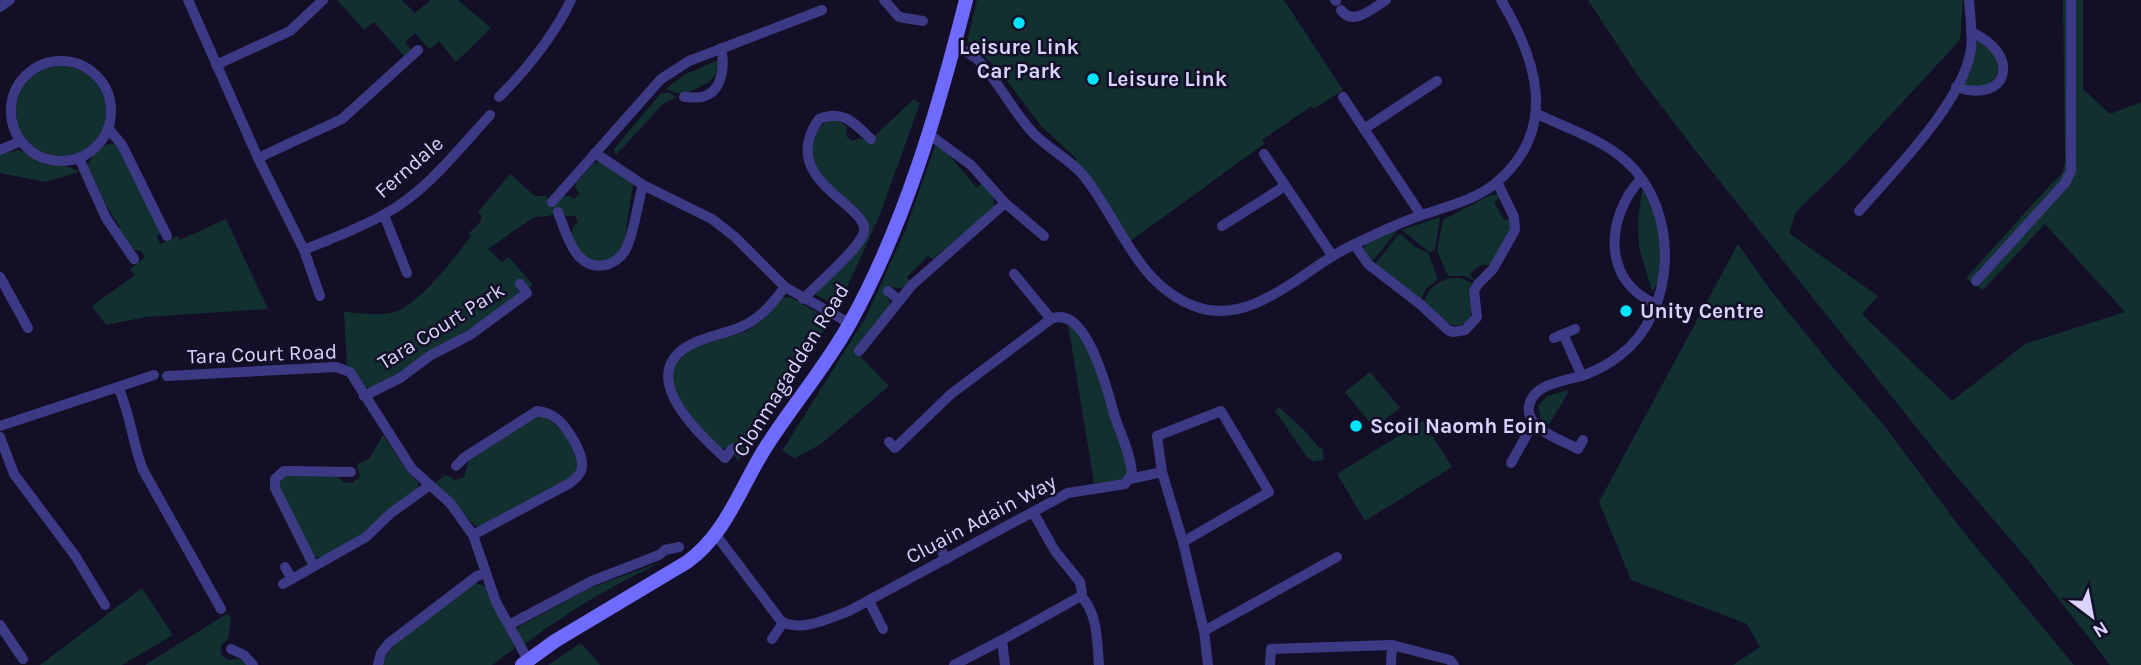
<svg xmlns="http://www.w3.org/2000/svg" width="2141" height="665" viewBox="0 0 2141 665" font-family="Karla,sans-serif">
  <rect width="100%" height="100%" fill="#130f26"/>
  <g fill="#12302f">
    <polygon points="337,0 402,0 415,13 431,0 458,0 491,28 456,62 439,41 429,49 415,33 405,42 412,51 406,58 374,22 364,30"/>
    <polygon points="977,0 1284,0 1343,90 1314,109 1312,106 1262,140 1264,144 1129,242 1075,162 1077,159 1041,126 998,69 967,42"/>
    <polygon points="1588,0 1963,0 1960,40 1846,163 1796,212 1789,233 1878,296 1862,314 1952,401 2025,344 2125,312 2045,224 1983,290 1966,278 2051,184 2062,174 2065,162 2063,0 2083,0 2083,89 2110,114 2141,102 2141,665 2110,665 2028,560 1940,457 1698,154 1636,73"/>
    <path d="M1979,41L1983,42L1998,58C1998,75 1997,80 1981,88L1964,84L1975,43Z"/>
    <path d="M718,60C720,83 700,85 684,95L665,89L686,74Z"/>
    <circle cx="61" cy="111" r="45"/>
    <polygon points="661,93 670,93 677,97 663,104 616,155 614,149"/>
    <path d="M914,99L920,103L879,217L838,307L816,295L818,290C829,277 868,243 868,227C869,201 799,183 814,141C818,131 819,126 829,120H838L847,127L846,136L853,141L859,138L868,142Z"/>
    <path d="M113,144L117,146L161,232L157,237L160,244L177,236L180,240L226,219L268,309L146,317L106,325L92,306L135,275L130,269L145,257L141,251L133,250L118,229L120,227L106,205L88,166C92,155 101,143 113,144Z"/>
    <path d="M935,146L943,148L977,188L982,183C989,191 998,198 992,209L933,259L928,256L907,277L910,282C904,289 901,289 892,287L886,297L890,302L889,306L856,352L889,386L821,444L795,458L782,451L866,317L905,231Z"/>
    <path d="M19,150C28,153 32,158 40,162C53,169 66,162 79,172L45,182L0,173V154Z"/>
    <path d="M601,161L628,179L633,185L624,244L615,257L603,262L589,259L581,253L571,234L574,226L578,222L575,216H566L561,211L549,216L534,217L488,249L502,262L509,257L533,285L528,288L516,287L520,293C478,327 419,364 370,388L363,386L350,367L347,365L344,312C360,313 378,316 394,312C417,307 457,255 471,236L469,233L481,221V216L478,212L510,174L535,196H545L555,204L562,197L569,196L574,199L579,194L575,187L576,183L593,164Z"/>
    <path d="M1642,190C1660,212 1666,254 1658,281C1656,287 1653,289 1652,292L1639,247L1638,222Z"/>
    <polygon points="1498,194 1500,198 1494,202 1504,220 1511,218 1512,226 1491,265 1480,265 1470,274 1474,280 1465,276 1448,276 1437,251 1443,220 1488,196"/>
    <polygon points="1440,217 1435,250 1429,252 1402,230"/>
    <path d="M1397,229V231L1372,262C1369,259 1365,257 1364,253C1359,240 1389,233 1397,229Z"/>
    <polygon points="1401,234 1415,247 1428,253 1438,279 1426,289 1421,299 1375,264 1398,235"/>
    <polygon points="1738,244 1769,288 1836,371 1883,424 1962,530 2074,665 1733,665 1760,647 1747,624 1631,580 1599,502"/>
    <path d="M1451,278H1460L1472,283C1466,294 1471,300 1471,311C1471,316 1470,318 1467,321C1452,335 1435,312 1424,302C1428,288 1437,282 1451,278Z"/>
    <path d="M790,297L831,320L738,461L730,447L722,449C705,435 677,405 673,383C672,378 674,371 674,366L690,349L747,331L763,320L782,298Z"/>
    <polygon points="1068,324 1073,327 1094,359 1129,471 1125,480 1094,483"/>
    <polygon points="1370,372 1400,408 1374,428 1345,392"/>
    <polygon points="1567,390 1568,393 1548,426 1541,420 1538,406 1547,396"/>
    <polygon points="1279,407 1306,432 1319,448 1322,447 1324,459 1314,462 1307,457 1275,411"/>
    <path d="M537,415C554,417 580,447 578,464C578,468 575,471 574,475L480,526H475L435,483L445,475L456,480L464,477L469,459Z"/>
    <polygon points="1423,421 1452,467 1365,521 1337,474"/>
    <polygon points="383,435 409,474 418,482 418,489 364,533 320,558 314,556 279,489 279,481 285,475 338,477 343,482 352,483 360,477 357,464 370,458"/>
    <path d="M664,561C615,584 566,612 524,645L517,630L520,626L590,588Z"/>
    <path d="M476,583L485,586L515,648L492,665H382C390,638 452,601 476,583Z"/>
    <polygon points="142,588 173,635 122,665 40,665"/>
    <polygon points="228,613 231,620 228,639 221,645 221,654 228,660 239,659 248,665 145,665"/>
    <polygon points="581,643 600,665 548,665"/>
  </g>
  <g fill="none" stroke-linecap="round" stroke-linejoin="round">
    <g stroke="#3d3a85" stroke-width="10">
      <polyline points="188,0 258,158 304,250 320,296"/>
      <polyline points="884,0 899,17 923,21"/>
      <polyline points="1335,0 1336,1"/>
      <polyline points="0,7 10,0"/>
      <path d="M1341,10C1353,27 1373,8 1386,0"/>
      <path d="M954,48L965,51L976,58C999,81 1012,111 1034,134C1049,149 1069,159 1083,175C1119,219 1136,284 1194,306C1251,328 1301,271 1347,248C1371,236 1394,225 1419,216C1445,207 1476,200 1497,182C1559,129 1537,60 1501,0"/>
      <circle cx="61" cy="111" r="50"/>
      <polyline points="216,65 290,31 323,0"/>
      <path d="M1956,87C2009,105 2022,54 1971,32"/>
      <path d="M499,97C528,68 553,37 571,0"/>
      <path d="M684,97C689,97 697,98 702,97C723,92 725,65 721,48"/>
      <polyline points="1343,97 1421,215"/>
      <path d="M1537,114C1567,128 1601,139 1626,161C1680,209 1678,312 1619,356C1610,363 1597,370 1587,374C1569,381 1533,382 1529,406C1525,429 1562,440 1578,449L1583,440"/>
      <polyline points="108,128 122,145 167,236"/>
      <polyline points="1364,129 1437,81"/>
      <polyline points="927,133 971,165 1005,203 1044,236"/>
      <polyline points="0,150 21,141"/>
      <polyline points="595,153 643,185 712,219 735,237 785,287 849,323"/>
      <polyline points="1264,154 1332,255"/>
      <polyline points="79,158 106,218 134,259"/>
      <polyline points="258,158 342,119 418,50"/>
      <path d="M1641,179C1605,217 1602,282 1656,304"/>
      <polyline points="552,202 661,79 689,61 822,10"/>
      <path d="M1859,211C1893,172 1964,101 1971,49C1973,33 1970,16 1969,0"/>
      <path d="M558,212C566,233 575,271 605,265C613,264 622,257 626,249C635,230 637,205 643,185"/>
      <polyline points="384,215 407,273"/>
      <polyline points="1222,226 1285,186"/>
      <polyline points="1354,244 1368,264 1420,304 1448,330 1453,332 1465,330 1477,317 1474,291 1478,284 1493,269 1515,230 1514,217 1497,182"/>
      <path d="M304,250C330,239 358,229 383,215C426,192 458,150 490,115"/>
      <polyline points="1014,274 1051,319"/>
      <polyline points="0,277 28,328"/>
      <polyline points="1976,281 2065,183 2071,171 2071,0"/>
      <polyline points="888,291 899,300"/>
      <path d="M803,299C817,285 855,252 863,235C877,206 774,183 819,119C843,109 854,123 871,139"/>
      <polyline points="1563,334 1582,376"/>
      <polyline points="1554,338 1575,329"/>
      <polyline points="859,351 912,285 1005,203"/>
      <polyline points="167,376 336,367 350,372 412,469 450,503 473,535 496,602 528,660"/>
      <path d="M118,387C131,415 132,442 143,470L221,609"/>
      <polyline points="364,396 400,378 431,355 470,335 527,293 520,284"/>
      <polyline points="0,426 154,375"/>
      <polyline points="0,437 14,474 76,557 105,605"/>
      <path d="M732,449L725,458C698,433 635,375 690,345C710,334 736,333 755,319C767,311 776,298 785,287"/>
      <polyline points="1511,463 1534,422"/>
      <path d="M456,466L465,457L537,411C543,412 548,413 553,416C565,423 587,456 581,471C579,476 574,480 570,483L473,535"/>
      <polyline points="1130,479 1162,472 1157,436 1221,411 1269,492 1183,542 1162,472"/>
      <path d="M1033,512L1055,551L1080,582L1082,593L1081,596C1098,614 1097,641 1099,665"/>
      <path d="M716,535L781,621C801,633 829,618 849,611L1068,493L1125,484L1132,474C1131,455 1121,435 1115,417C1108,393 1087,303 1051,319L951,394L895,448L889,442"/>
      <polyline points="1183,542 1204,631 1337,557"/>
      <polyline points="939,546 946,559"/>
      <polyline points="314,566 275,488 275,479 284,471 289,471 351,472"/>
      <polyline points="285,567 292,579"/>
      <polyline points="283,584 366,537 391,513 430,485"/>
      <polyline points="869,601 883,629"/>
      <polyline points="0,625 23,659"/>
      <polyline points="509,625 592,581 659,555 665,550 679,547"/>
      <polyline points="1204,631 1208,665"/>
      <polyline points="772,639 783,623"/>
      <polyline points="1002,640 1081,596"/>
      <polyline points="1392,645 1450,660 1454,665"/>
      <polyline points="231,649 244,655 253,665"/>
      <polyline points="378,665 381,653 389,643 477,576 486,573"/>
      <polyline points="954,665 1002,640 1005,665"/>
      <polyline points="1270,665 1271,649 1392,645 1391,665"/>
    </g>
    <path stroke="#6f6bff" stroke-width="14" d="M522,665L555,641L687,562C725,535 740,489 764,450C791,407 825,368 850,323C905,224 938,110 966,0"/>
  </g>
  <g fill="#00e5ff" stroke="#130f26" stroke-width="2.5">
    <circle cx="1019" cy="23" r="7"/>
    <circle cx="1093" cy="79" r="7"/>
    <circle cx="1626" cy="311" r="7"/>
    <circle cx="1356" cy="426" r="7"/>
  </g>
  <g text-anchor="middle" stroke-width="5" stroke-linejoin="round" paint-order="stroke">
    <g font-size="21" font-weight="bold" fill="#d9d4ff" stroke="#130f26" text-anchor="start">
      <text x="1019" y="54" text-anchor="middle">Leisure Link<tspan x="1019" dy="24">Car Park</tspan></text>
      <text x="1107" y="86">Leisure Link</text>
      <text x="1640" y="318">Unity Centre</text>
      <text x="1370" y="433">Scoil Naomh Eoin</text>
    </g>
    <g font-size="21" fill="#d9d4ff" stroke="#130f26">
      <text transform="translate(409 167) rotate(-41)" y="7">Ferndale</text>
      <text transform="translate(441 326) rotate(-32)" y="7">Tara Court Park</text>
      <text transform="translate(262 354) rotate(-2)" y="7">Tara Court Road</text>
      <text transform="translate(791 370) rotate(-58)" y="7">Clonmagadden Road</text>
      <text transform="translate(981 519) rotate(-28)" y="7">Cluain Adain Way</text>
    </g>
  </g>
  <g transform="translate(2092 616) rotate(148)" stroke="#130f26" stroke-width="5" paint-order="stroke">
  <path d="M0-5L12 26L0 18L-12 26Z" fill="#d9d4ff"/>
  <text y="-10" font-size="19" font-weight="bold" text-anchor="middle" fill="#d9d4ff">N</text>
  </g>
</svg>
